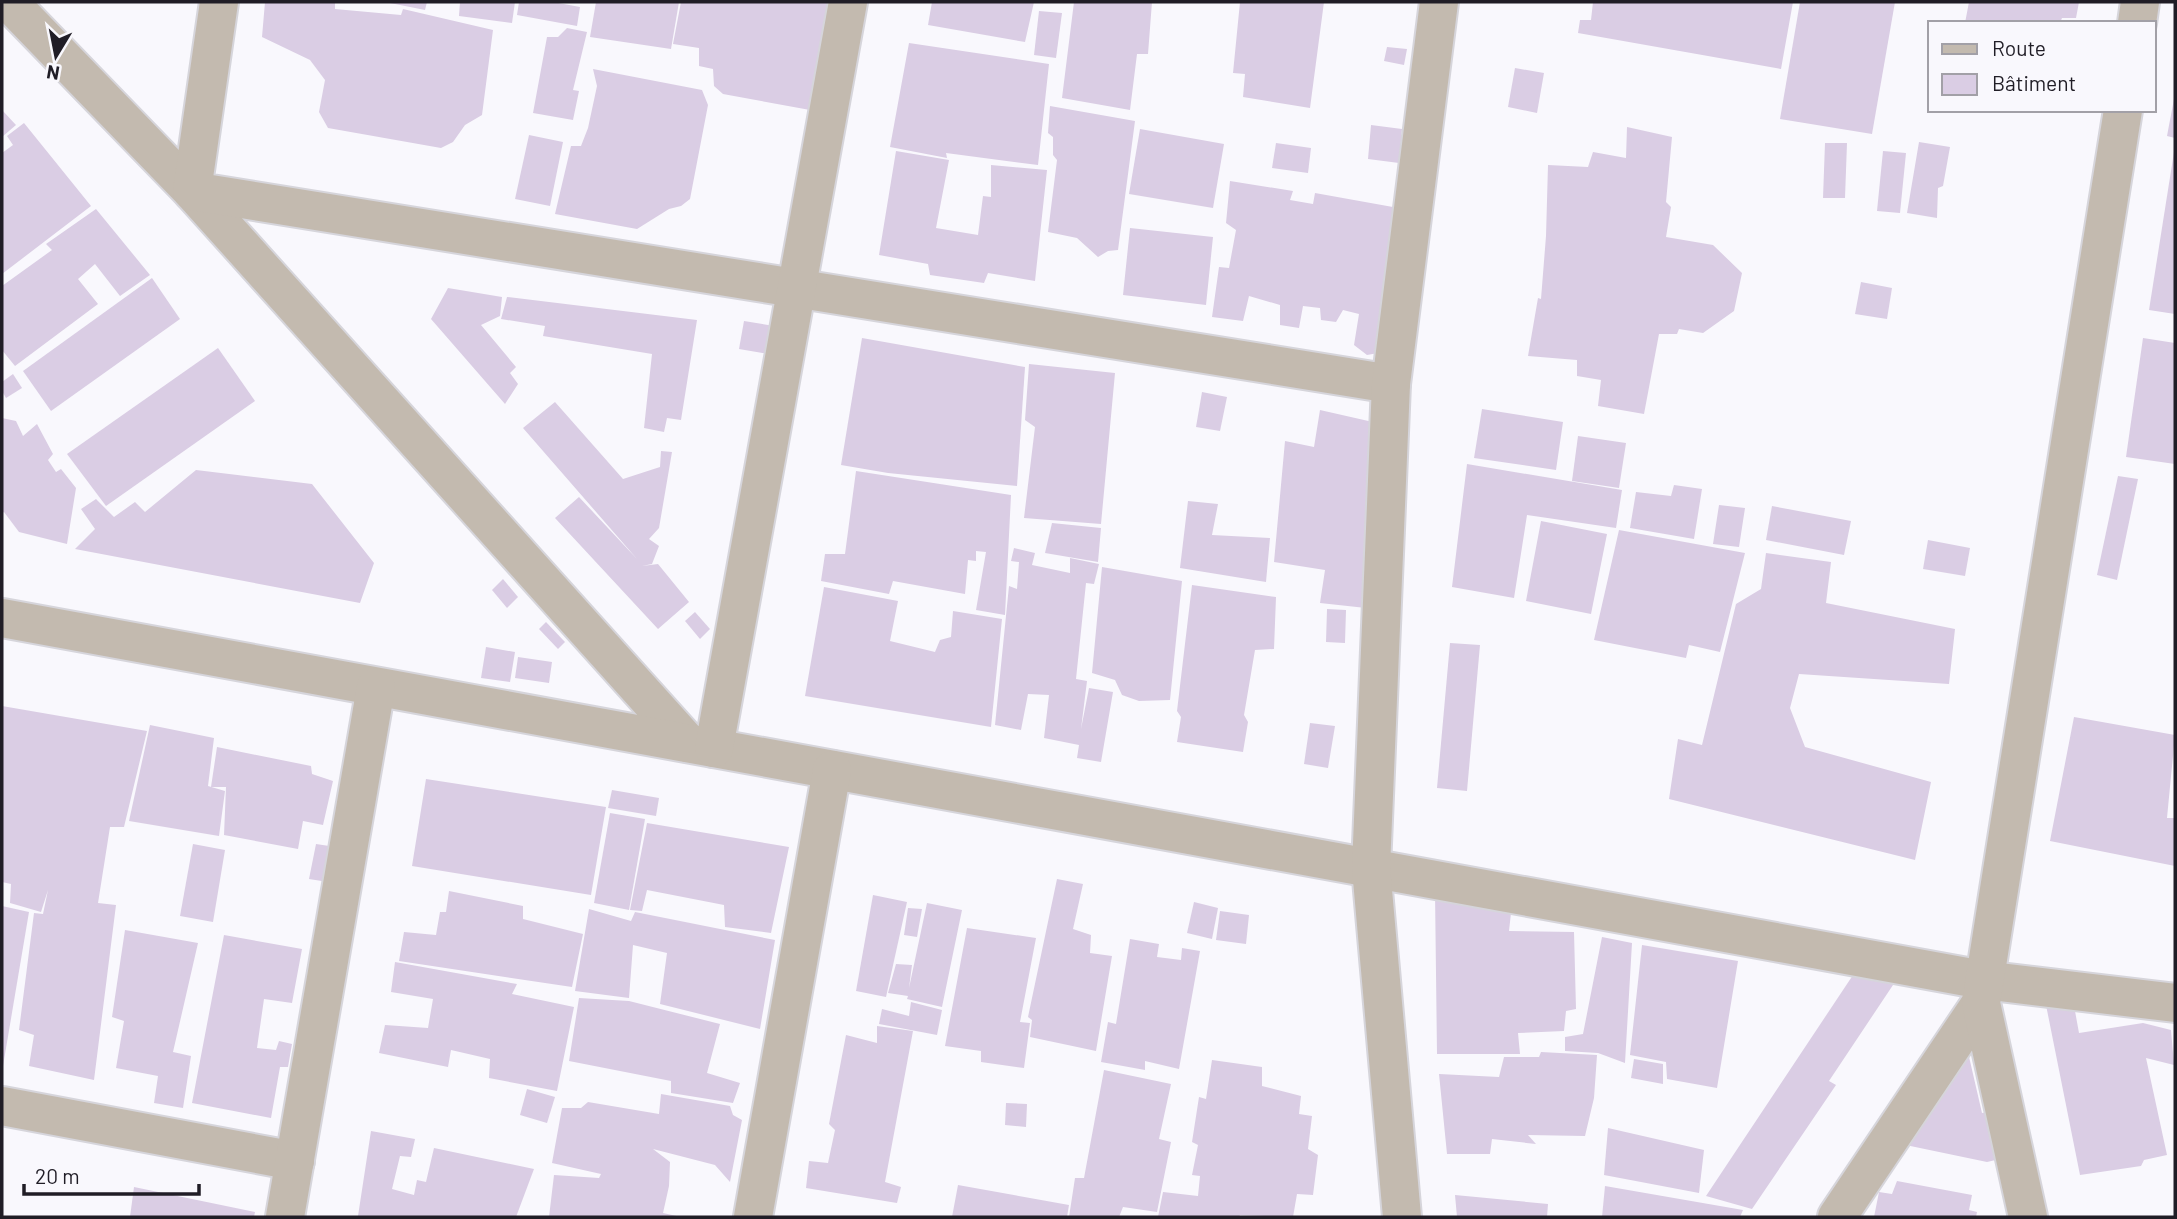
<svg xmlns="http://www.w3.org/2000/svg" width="2177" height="1219" viewBox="0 0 2177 1219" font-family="Barlow,sans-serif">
  <rect width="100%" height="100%" fill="#f9f8fd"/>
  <g fill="#dacde4">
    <polygon points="265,2 335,2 335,9 401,15 403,9 493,30 482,115 465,125 453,142 441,148 328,128 319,112 325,80 310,60 262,37"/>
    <polygon points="385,2 427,2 425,10"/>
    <polygon points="460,2 515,2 512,23 459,16"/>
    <polygon points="519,2 553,2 580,7 577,26 517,15"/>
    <polygon points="596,2 679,2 671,49 590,37"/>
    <polygon points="681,2 846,2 821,112 723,94 714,86 713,69 699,66 699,48 673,44"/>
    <polygon points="932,2 1034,2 1025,42 928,25"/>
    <polygon points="1074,2 1152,2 1148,54 1137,54 1130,110 1062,98"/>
    <polygon points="1240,2 1324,2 1310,108 1243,97 1245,74 1233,73"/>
    <polygon points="1593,2 1793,2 1781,69 1578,33 1580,20 1591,20"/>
    <polygon points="1800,2 1895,2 1872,134 1780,119"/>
    <polygon points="1969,2 2079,2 2076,18 2062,18 2060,23 1965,23"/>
    <polygon points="1039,11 1062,13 1056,58 1034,55"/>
    <polygon points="567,28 587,32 573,90 579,91 573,120 533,113 547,37 558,37"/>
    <polygon points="909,43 1049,64 1038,165 946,153 947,158 890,147"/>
    <polygon points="1387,47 1407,49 1404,65 1384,61"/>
    <polygon points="1515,68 1544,73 1537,113 1508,107"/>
    <polygon points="593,69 702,90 708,105 690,199 681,206 669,209 637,229 555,214 571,146 581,146 588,128 597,86"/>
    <polygon points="2174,99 2175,99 2175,138 2167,136"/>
    <polygon points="1050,106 1135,121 1118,250 1108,251 1098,257 1077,238 1048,232 1057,160 1053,155 1053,137 1048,133"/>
    <polygon points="2,110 16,125 2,137"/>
    <polygon points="24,123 91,206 2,274 2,153 13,145 7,136"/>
    <polygon points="1371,125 1402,129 1399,163 1368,159"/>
    <polygon points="1627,127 1672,137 1666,202 1671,207 1666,237 1713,245 1742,273 1734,311 1703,333 1679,329 1677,334 1659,334 1644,414 1598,406 1601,380 1577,376 1577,360 1528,356 1538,298 1541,299 1546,236 1548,165 1588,167 1593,152 1626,158"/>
    <polygon points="1140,129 1224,144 1213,208 1129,194"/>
    <polygon points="529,135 563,142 550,206 515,199"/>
    <polygon points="1919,142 1950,147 1943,186 1938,188 1937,218 1907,213"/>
    <polygon points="1276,143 1311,148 1308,173 1272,168"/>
    <polygon points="1825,143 1847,143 1845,198 1823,198"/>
    <polygon points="896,151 949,160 936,228 978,235 983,196 991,197 991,165 1047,170 1035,281 988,273 984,283 930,275 928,264 879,255"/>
    <polygon points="1883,151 1906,153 1900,213 1877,211"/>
    <polygon points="2174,152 2175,152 2175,314 2149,310"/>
    <polygon points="1230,181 1293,191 1290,200 1313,204 1315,193 1404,209 1384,352 1367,355 1354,345 1359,314 1343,310 1336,322 1321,320 1320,308 1303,306 1299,328 1280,325 1280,305 1249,296 1243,321 1212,317 1219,267 1229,268 1236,230 1226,223"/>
    <polygon points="96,209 150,275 120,296 95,264 78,279 98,304 15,366 2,350 2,286 52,250 46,244"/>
    <polygon points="1130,228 1213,237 1206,305 1123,295"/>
    <polygon points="152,278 180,319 51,411 23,371"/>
    <polygon points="1861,282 1892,288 1887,319 1855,314"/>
    <polygon points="448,288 502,297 500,316 481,325 516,367 510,373 518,384 505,404 431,319"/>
    <polygon points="507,297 697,320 681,420 667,418 664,432 644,428 652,354 543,336 545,326 501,319"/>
    <polygon points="744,321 774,326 769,354 739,349"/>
    <polygon points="862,338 1025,367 1017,486 888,473 841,465"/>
    <polygon points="2143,338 2175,343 2175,464 2126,457"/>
    <polygon points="218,348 255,401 106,506 67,454"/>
    <polygon points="1029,364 1115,373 1101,524 1024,518 1035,427 1025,420"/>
    <polygon points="13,374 22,388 6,398 2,391 2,382"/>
    <polygon points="1202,392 1227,397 1220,431 1196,427"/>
    <polygon points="555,402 623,479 660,467 661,451 672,452 659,528 649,539 659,546 652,564 642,566 658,564 689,602 658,629 555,518 579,497 637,559 523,428"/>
    <polygon points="1482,409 1563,422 1556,470 1474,458"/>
    <polygon points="1320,410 1386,425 1366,608 1320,603 1325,570 1274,562 1285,441 1314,447"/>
    <polygon points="2,418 16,421 23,436 37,424 53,454 48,460 56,472 61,469 76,488 67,544 19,532 4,512 2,513"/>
    <polygon points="1578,436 1626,443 1619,488 1572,481"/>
    <polygon points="1467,464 1622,490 1616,528 1527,515 1514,598 1452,587"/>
    <polygon points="196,470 312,484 374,563 360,603 75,549 95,529 81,509 96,499 114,517 135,502 145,512"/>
    <polygon points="856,471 1011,495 1005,615 976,610 986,552 976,551 976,561 968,560 965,594 893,581 889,594 821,581 825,554 845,554"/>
    <polygon points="2118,476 2138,479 2117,580 2097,575"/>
    <polygon points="1674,485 1702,489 1694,539 1630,528 1636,492 1671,496"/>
    <polygon points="1188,501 1218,504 1212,535 1270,538 1266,582 1180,568"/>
    <polygon points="1719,505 1745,508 1739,547 1713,544"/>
    <polygon points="1772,506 1851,521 1844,555 1766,540"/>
    <polygon points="1541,521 1607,534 1591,614 1526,601"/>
    <polygon points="1052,523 1101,528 1098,562 1045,553"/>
    <polygon points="1619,530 1745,553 1720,652 1689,645 1686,658 1594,640"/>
    <polygon points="1928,540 1970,548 1965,576 1923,569"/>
    <polygon points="1014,548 1035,553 1032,565 1070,573 1070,558 1099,564 1094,584 1086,583 1076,679 1087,681 1081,729 1089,688 1113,692 1101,762 1077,758 1079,745 1044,738 1049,695 1028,694 1021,730 995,725 1009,586 1017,589 1019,562 1011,561"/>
    <polygon points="1766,553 1831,562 1826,603 1955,629 1949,684 1799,674 1790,708 1805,747 1931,782 1915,860 1669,799 1678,739 1702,745 1736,604 1761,589"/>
    <polygon points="1102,567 1182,581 1170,700 1139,701 1122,695 1115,680 1092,673"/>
    <polygon points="503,579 518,597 507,608 492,590"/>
    <polygon points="1192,585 1276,597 1274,649 1255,650 1244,715 1248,722 1243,752 1177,742 1181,717 1177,711"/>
    <polygon points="824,587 898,601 890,641 935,652 940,640 951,637 953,611 1002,619 991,727 805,696"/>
    <polygon points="1327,609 1346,610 1345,643 1326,642"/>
    <polygon points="695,612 710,629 700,639 685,621"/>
    <polygon points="546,622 565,642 558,649 539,629"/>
    <polygon points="1450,643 1480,645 1467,791 1437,788"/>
    <polygon points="486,647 515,652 510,682 481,678"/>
    <polygon points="518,657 552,662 549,683 515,678"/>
    <polygon points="2,706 147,731 124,827 110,827 98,903 116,905 94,1080 29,1066 34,1035 19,1030 34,913 43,914 48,890 41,912 10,903 11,884 2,882"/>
    <polygon points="2074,717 2175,735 2167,818 2175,818 2175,866 2050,841"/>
    <polygon points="1310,723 1335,726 1328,768 1304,764"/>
    <polygon points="150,725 214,738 208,786 225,791 219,836 129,821"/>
    <polygon points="217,747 311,766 312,774 333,781 323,825 303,821 298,849 224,835 226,787 211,787"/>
    <polygon points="426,779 606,807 591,895 412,866"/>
    <polygon points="612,790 659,798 656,816 608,808"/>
    <polygon points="610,813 645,819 629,910 594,903"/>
    <polygon points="647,823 789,847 771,933 725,927 724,905 647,890 642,911 630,910"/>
    <polygon points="193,844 225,850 213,922 180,916"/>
    <polygon points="316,844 336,847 328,882 309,879"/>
    <polygon points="1057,879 1083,884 1073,929 1091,935 1090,953 1112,956 1096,1051 1030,1037 1032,1020 1028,1017"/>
    <polygon points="449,891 523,906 523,919 583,934 572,987 399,961 404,932 436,935 440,912 446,912"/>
    <polygon points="1435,892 1512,904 1509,931 1574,932 1576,1009 1566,1011 1564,1031 1518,1033 1520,1054 1437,1054"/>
    <polygon points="873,895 907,902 886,997 856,991"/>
    <polygon points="1194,902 1218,908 1212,939 1187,933"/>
    <polygon points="927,903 962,910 942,1007 907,999 908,996 888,993 896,964 912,965 909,988"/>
    <polygon points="2,906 29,912 3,1066 2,1066"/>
    <polygon points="908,908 922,909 917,937 904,935"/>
    <polygon points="589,909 631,921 635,912 775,940 760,1029 660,1004 667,953 633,945 629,998 575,991"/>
    <polygon points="1220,911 1249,915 1246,944 1216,940"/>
    <polygon points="967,928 1036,938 1020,1022 1030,1023 1024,1068 981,1062 981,1051 945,1046"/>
    <polygon points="125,930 198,943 173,1052 191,1056 183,1108 154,1103 158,1076 116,1068 124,1021 112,1017"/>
    <polygon points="224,935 302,949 292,1003 264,999 257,1048 276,1050 279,1041 292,1044 288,1067 280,1067 271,1118 192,1103"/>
    <polygon points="1602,937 1632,943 1625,1063 1598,1053 1565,1051 1565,1037 1583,1034"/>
    <polygon points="1130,939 1159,944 1157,957 1181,960 1182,948 1200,951 1179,1069 1145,1061 1145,1070 1101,1062 1108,1022 1116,1024"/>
    <polygon points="1642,945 1738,961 1717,1088 1667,1079 1666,1062 1630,1055"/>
    <polygon points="395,962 517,984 512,994 574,1007 557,1091 489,1078 490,1059 451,1050 448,1067 379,1053 385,1025 428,1028 433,999 391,992"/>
    <polygon points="1857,969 1897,979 1829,1081 1836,1085 1752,1209 1706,1196"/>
    <polygon points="579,998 629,1001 720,1024 707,1073 740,1083 733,1103 671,1093 671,1081 569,1061"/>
    <polygon points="911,1002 942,1010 937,1035 879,1024 882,1009 909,1016"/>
    <polygon points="2046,1005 2075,1011 2079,1033 2143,1023 2171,1030 2174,1065 2146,1058 2167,1155 2144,1160 2141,1166 2080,1175"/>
    <polygon points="877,1026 913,1031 885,1182 901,1187 897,1203 806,1188 809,1161 828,1163 835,1130 829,1124 846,1035 877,1043"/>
    <polygon points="1964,1035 1982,1113 1992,1111 2000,1159 1987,1162 1896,1143"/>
    <polygon points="1541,1052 1597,1055 1594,1098 1585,1136 1528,1135 1536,1144 1492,1139 1490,1154 1447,1154 1439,1074 1499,1077 1504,1057 1539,1057"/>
    <polygon points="1634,1059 1663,1064 1663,1084 1631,1078"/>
    <polygon points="1212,1060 1262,1067 1262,1086 1301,1096 1299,1114 1312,1116 1308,1149 1318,1155 1313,1195 1297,1194 1293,1217 1240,1215 1239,1217 1158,1217 1163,1192 1198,1196 1200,1176 1192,1175 1198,1145 1192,1142 1199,1097 1206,1099"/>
    <polygon points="1104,1070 1171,1084 1159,1139 1171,1142 1157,1212 1123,1207 1119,1217 1069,1217 1075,1178 1084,1178"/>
    <polygon points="527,1089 555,1097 547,1123 520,1115"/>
    <polygon points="661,1094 730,1106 733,1115 742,1120 730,1182 715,1165 653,1149 670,1162 669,1186 663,1213 681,1217 549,1217 554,1175 599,1178 601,1174 552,1163 562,1108 581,1108 588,1102 659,1114"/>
    <polygon points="1006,1103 1027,1104 1026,1127 1005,1125"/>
    <polygon points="1608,1128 1704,1150 1699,1193 1604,1175"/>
    <polygon points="371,1131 415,1139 411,1157 400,1156 392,1189 414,1195 417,1180 426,1182 434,1148 534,1169 516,1217 358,1216"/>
    <polygon points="1897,1181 1972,1195 1969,1210 1977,1212 1976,1217 1874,1217 1879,1192 1892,1194"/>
    <polygon points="958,1185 1069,1205 1067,1217 952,1217"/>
    <polygon points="1605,1186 1743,1210 1740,1217 1602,1217"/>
    <polygon points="134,1187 255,1212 254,1217 130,1217"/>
    <polygon points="1455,1195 1548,1204 1547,1217 1457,1217"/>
  </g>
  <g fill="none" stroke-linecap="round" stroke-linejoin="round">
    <g stroke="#d6d5db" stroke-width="42">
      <g id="minor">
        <polyline points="9,2 192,191 688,743"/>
        <polyline points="219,2 192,191 1391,384"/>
        <polyline points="2137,23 2140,2"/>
        <polyline points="2,618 1983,980 2175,1003"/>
        <polyline points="714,748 848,2"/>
        <polyline points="2,1106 295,1161"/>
        <polyline points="285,1217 376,687"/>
        <polyline points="753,1217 832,770"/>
        <polyline points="1402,1217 1371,868 1391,384 1439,2"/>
        <polyline points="1837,1217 1981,1003"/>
        <polyline points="2028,1217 1981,1003 2123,110"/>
      </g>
    </g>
    <use href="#minor" stroke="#c3baaf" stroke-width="38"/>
  </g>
  <rect width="2177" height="1219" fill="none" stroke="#201d26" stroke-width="7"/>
  <rect x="1928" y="21" width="228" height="91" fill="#f9f8fd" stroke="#a2a0a7" stroke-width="2"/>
  <rect x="1942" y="44" width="35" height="10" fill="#c3baaf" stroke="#a2a0a7" stroke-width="2"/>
  <text x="1992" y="56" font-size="21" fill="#201d26">Route</text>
  <rect x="1942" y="74" width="35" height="21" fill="#dacde4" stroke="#a2a0a7" stroke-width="2"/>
  <text x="1992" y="91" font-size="21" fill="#201d26">Bâtiment</text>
  <g transform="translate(56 56) rotate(190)" stroke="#f9f8fd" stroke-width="5" paint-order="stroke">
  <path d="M0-5L12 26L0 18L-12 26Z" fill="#201d26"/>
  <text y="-10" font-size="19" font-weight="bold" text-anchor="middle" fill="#201d26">N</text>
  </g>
  <path d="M24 1184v10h175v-10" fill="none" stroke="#201d26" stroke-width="3.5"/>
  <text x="35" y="1184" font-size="21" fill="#201d26" stroke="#f9f8fd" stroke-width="5" paint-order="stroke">20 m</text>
</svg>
